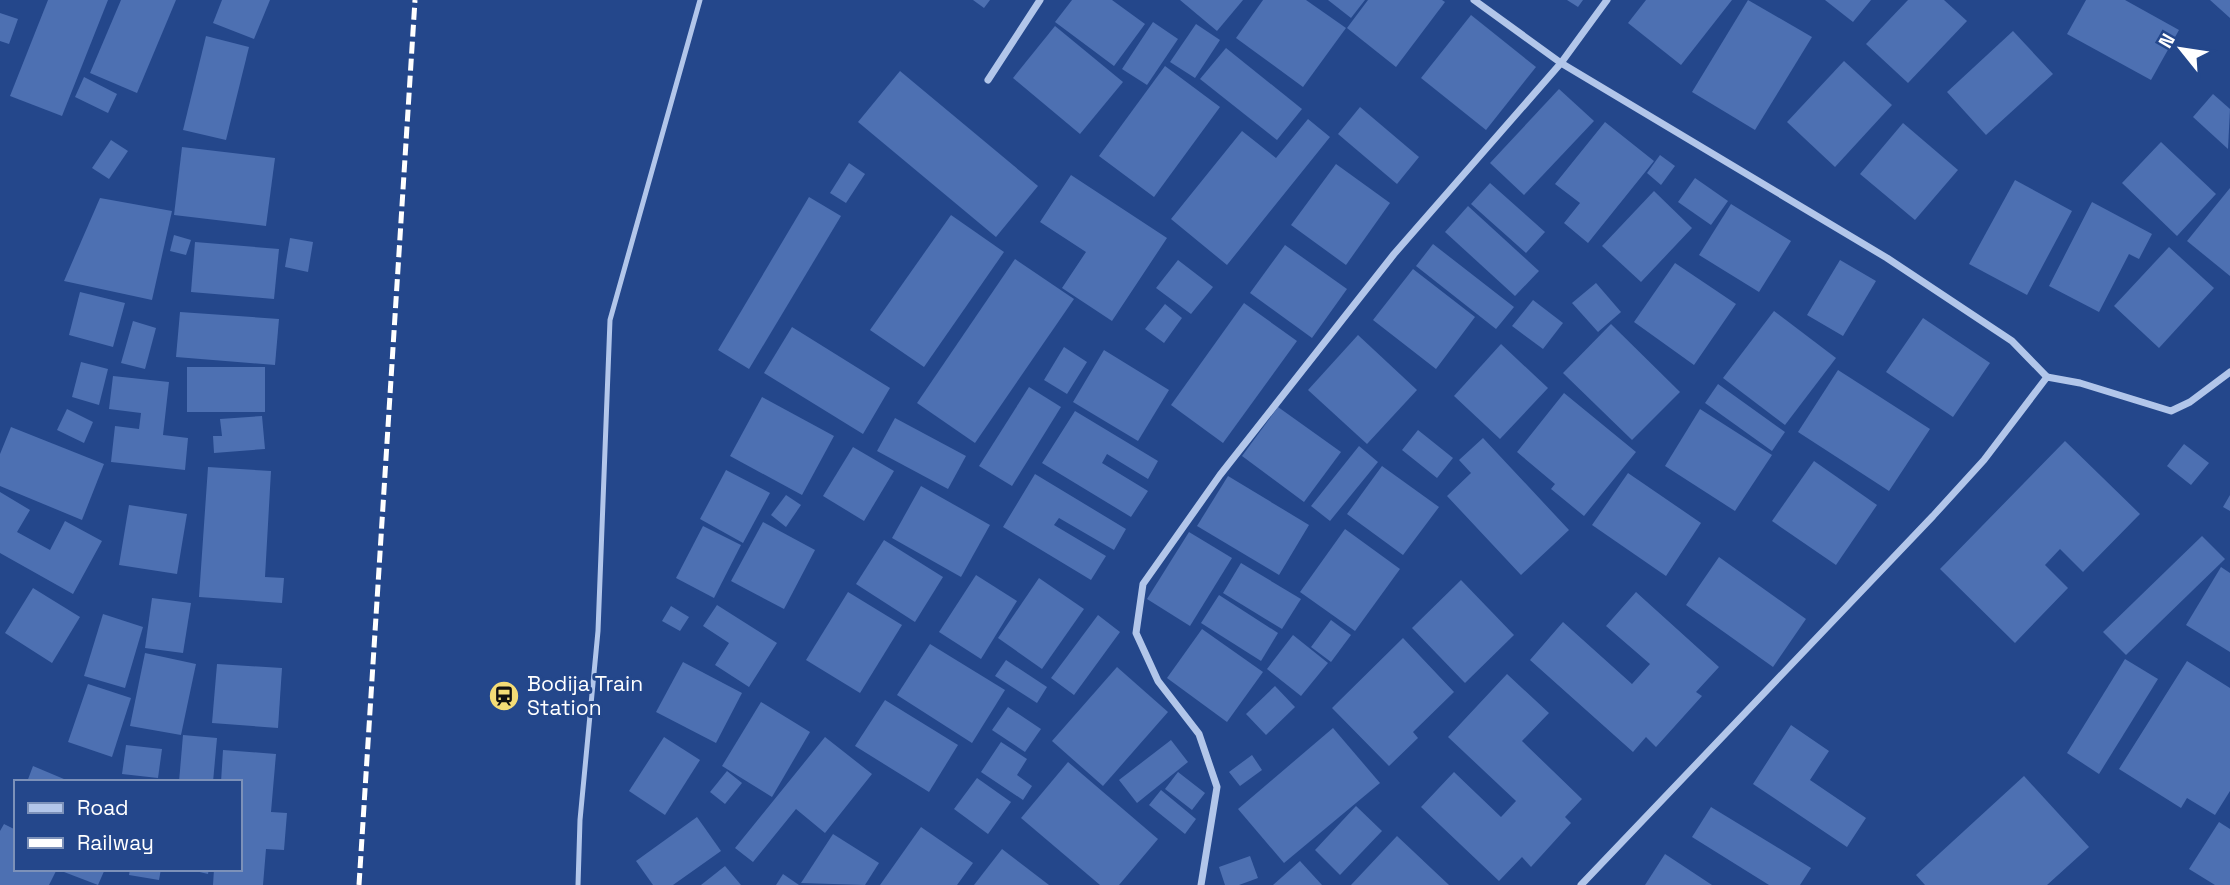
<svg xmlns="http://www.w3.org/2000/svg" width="2230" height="885" viewBox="0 0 2230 885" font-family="'Space Grotesk',sans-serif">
  <rect width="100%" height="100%" fill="#24478b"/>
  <g fill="#4d70b2">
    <polygon points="48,0 108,0 62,116 10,96"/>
    <polygon points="121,0 176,0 137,93 90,73"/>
    <polygon points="222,0 270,0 254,39 213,23"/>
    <polygon points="973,0 990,0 984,8"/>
    <polygon points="1072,0 1112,0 1145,24 1114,66 1055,22"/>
    <polygon points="1180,0 1243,0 1217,31"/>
    <polygon points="1263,0 1306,0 1346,28 1303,87 1236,38"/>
    <polygon points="1328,0 1365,0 1351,18"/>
    <polygon points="1368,0 1442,0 1445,2 1396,67 1347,28"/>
    <polygon points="1567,0 1583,0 1578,7"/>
    <polygon points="1646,0 1732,0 1681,65 1628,23"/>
    <polygon points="1748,0 1812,37 1755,130 1692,92"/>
    <polygon points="1825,0 1871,0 1853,22"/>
    <polygon points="1908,0 1944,0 1967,21 1908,83 1866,44"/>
    <polygon points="2086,0 2125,0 2179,30 2151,80 2067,34"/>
    <polygon points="2210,0 2230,0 2230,18"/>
    <polygon points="0,13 18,19 9,44 0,41"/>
    <polygon points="1471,15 1536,67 1486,130 1421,78"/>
    <polygon points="1153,22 1178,39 1147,85 1122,69"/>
    <polygon points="1196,24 1220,40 1195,78 1170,62"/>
    <polygon points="1055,26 1123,82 1080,134 1013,78"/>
    <polygon points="2013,31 2053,74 1986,135 1947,92"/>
    <polygon points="206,36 249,47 226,140 183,130"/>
    <polygon points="1226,48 1302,109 1277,140 1200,79"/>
    <polygon points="1844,61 1892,105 1835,167 1787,122"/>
    <polygon points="1165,66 1220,107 1154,197 1099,156"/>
    <polygon points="900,71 1038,186 996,237 858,122"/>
    <polygon points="84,77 117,94 108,113 75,97"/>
    <polygon points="1559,89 1594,121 1524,195 1490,163"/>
    <polygon points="2213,94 2230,109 2228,149 2193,117"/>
    <polygon points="1360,107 1419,157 1397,184 1338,134"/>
    <polygon points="1308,119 1330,137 1227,265 1171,219 1242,131 1276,158"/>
    <polygon points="1605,122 1654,161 1588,243 1564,223 1580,203 1555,184"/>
    <polygon points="1903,123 1958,170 1915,220 1860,174"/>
    <polygon points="111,140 128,151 109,179 92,168"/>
    <polygon points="2161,142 2216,194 2177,236 2122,183"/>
    <polygon points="182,147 275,158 266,226 174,215"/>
    <polygon points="1660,155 1675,166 1661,185 1647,173"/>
    <polygon points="849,163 865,174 846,203 830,193"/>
    <polygon points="1336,164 1390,203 1346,265 1291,225"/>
    <polygon points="1071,175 1167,238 1112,321 1062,288 1086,252 1040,222"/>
    <polygon points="1695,178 1728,201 1711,225 1678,202"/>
    <polygon points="2015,180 2072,211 2027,295 1969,264"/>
    <polygon points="1490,183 1545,232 1526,253 1471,204"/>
    <polygon points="2230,188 2230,276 2187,241"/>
    <polygon points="1654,191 1692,228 1641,282 1602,246"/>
    <polygon points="809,197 841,216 749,369 718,350"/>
    <polygon points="100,198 172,211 152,300 64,281"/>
    <polygon points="2092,202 2152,234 2139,259 2129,254 2099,312 2049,286"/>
    <polygon points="1731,204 1791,241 1759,292 1699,255"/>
    <polygon points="1468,206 1539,271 1515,296 1445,232"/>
    <polygon points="951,215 1004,252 924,367 870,330"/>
    <polygon points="174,235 191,240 186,255 170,251"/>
    <polygon points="290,238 313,242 308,272 285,267"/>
    <polygon points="195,242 279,249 274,299 191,292"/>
    <polygon points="1433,244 1514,307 1496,329 1416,266"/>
    <polygon points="1285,245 1347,289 1312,338 1250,293"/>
    <polygon points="2169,247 2214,288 2159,348 2114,306"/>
    <polygon points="1015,259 1074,299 975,443 917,403"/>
    <polygon points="1178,260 1213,287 1191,314 1156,288"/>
    <polygon points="1840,260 1876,281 1843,336 1807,315"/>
    <polygon points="1675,263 1736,304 1694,365 1634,322"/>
    <polygon points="1413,269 1475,317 1436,369 1373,320"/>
    <polygon points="1596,283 1621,312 1598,332 1572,303"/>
    <polygon points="80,292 125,303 113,347 69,335"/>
    <polygon points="1533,300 1563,323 1543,349 1512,326"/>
    <polygon points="1244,303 1297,341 1223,443 1171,405"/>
    <polygon points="1165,304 1182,318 1164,343 1145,329"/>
    <polygon points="1774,311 1836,358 1785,425 1723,378"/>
    <polygon points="180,312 279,319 275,365 176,357"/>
    <polygon points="1923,318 1990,363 1953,417 1886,372"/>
    <polygon points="133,321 156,328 145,369 121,363"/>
    <polygon points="1611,324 1680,392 1632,440 1563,373"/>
    <polygon points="792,327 890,388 863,434 764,373"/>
    <polygon points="1358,335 1417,390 1367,444 1308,390"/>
    <polygon points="1501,344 1548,388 1500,439 1454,396"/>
    <polygon points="1064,347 1087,362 1067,394 1044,380"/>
    <polygon points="1104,350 1169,390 1138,441 1073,402"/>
    <polygon points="81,362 108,369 99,405 72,397"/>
    <rect x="187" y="367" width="78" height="45"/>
    <polygon points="1838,370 1930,429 1889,491 1798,432"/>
    <polygon points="113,376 169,382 163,435 188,438 185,470 111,462 115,426 139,429 141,413 109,409"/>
    <polygon points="1718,384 1785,432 1772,451 1705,403"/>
    <polygon points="1029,387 1061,407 1012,486 979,466"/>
    <polygon points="1564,393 1636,452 1584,516 1551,489 1555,484 1517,452"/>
    <polygon points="762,397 834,436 802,495 730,456"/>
    <polygon points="1278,407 1341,452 1304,502 1242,456"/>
    <polygon points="67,409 93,422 84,443 57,430"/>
    <polygon points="1700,409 1772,455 1735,511 1665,466"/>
    <polygon points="1075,411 1158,461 1148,479 1107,454 1102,463 1148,491 1131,517 1042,463"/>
    <polygon points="262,416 265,449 214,453 213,436 222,436 220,419"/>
    <polygon points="895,418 966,456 948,489 877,451"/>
    <polygon points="11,427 104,464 82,520 0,486 0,454"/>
    <polygon points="1418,430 1453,458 1437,478 1402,450"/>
    <polygon points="1483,438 1569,530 1521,575 1447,496 1471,473 1459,460"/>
    <polygon points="2065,441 2140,514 2083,572 2060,549 2045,565 2068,588 2015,643 1940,569"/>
    <polygon points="2184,444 2209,463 2191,485 2167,466"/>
    <polygon points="1359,446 1378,462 1330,521 1311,506"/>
    <polygon points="853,447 894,471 864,521 823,496"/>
    <polygon points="1814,461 1877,505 1836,565 1772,521"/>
    <polygon points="1382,466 1439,507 1403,555 1347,514"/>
    <polygon points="208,467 271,471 265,577 284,578 282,603 199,597"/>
    <polygon points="726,470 770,493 743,543 700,519"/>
    <polygon points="1628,473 1701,523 1666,576 1592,525"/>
    <polygon points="1035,474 1126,529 1114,550 1059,518 1054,525 1106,556 1091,580 1003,527"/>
    <polygon points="1228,476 1309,525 1279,575 1197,526"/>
    <polygon points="921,486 990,525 961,577 892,538"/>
    <polygon points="0,492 30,510 17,532 50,550 65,521 102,541 73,594 0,553"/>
    <polygon points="786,495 801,505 786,527 771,515"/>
    <polygon points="2230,495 2230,511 2223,507"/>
    <polygon points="129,505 187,514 177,574 119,565"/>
    <polygon points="763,522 815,550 784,609 731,581"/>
    <polygon points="703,526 741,545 714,598 676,578"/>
    <polygon points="1345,529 1400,569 1355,631 1300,592"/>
    <polygon points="1189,532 1232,558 1190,626 1147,599"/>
    <polygon points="2202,536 2225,559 2126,655 2103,632"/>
    <polygon points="884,540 943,577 915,622 856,584"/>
    <polygon points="1719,557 1806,619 1773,667 1686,605"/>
    <polygon points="1241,563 1301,599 1282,629 1223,593"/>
    <polygon points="2221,567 2230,573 2230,652 2186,625"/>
    <polygon points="976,575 1017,601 981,659 939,632"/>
    <polygon points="1039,578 1084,609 1042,669 998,638"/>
    <polygon points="1461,580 1514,635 1465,683 1412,628"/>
    <polygon points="33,588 80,617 52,663 5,633"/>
    <polygon points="848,592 902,625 860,693 806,660"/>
    <polygon points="1636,592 1719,667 1696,692 1702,696 1656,747 1646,737 1633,752 1530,660 1563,622 1632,684 1650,664 1606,626"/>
    <polygon points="1219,595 1278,633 1261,661 1201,623"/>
    <polygon points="152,598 191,603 183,653 145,648"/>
    <polygon points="717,605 777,643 749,687 715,665 729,643 703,626"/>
    <polygon points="671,606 689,617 680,631 662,621"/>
    <polygon points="103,614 143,627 125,688 84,676"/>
    <polygon points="1098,615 1120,632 1074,695 1051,678"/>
    <polygon points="1331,620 1351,635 1331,662 1311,647"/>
    <polygon points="1202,629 1263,672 1227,722 1167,678"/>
    <polygon points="1293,635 1328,663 1301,696 1267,669"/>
    <polygon points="1403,638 1454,692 1413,732 1418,738 1389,766 1332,708"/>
    <polygon points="930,644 1005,690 972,743 897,695"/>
    <polygon points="145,653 196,664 181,735 130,726"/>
    <polygon points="2125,659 2158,679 2099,774 2067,753"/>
    <polygon points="1006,660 1047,687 1037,703 995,676"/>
    <polygon points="2187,661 2230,688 2230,791 2215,815 2187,798 2181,808 2119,769"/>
    <polygon points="683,662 742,693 716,743 656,712"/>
    <polygon points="217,664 282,668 278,728 212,723"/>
    <polygon points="1117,667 1168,712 1103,786 1052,741"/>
    <polygon points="1507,674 1549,713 1522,741 1582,799 1565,817 1571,823 1531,867 1522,857 1499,881 1421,807 1454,772 1501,817 1516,801 1448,737"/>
    <polygon points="88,684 131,698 112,757 68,742"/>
    <polygon points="1275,686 1295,707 1266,735 1246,714"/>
    <polygon points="885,700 958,745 929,792 855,746"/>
    <polygon points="761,702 810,732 772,797 722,766"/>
    <polygon points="1008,707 1041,729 1025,752 992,730"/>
    <polygon points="1791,725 1829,751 1810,780 1866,818 1847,847 1753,784"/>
    <polygon points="1333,728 1380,783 1284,863 1238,809"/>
    <polygon points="183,735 217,738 213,782 179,782"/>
    <polygon points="664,737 700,760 665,815 629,791"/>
    <polygon points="825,737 872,774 825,833 796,809 753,862 735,848"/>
    <polygon points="1171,740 1188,762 1137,803 1119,780"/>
    <polygon points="1001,742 1027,759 1017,775 1032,786 1023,800 981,772"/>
    <polygon points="126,745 162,749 158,778 122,774"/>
    <polygon points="223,750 276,754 271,812 287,813 284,850 266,849 263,885 213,885 214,869 240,869 240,782 221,782"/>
    <polygon points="1252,755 1262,770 1240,786 1229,772"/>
    <polygon points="1068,762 1158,839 1119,885 1100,885 1021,818"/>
    <polygon points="33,766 71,782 27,782"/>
    <polygon points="727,771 742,783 725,804 710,792"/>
    <polygon points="1178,772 1205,793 1192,810 1165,789"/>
    <polygon points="2024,776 2089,847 2047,885 1925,885 1916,875"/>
    <polygon points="977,778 1011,802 988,834 954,809"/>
    <polygon points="1161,790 1196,819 1185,834 1149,805"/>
    <polygon points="1356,806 1382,831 1340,875 1315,850"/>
    <polygon points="1711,807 1811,868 1800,885 1769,885 1692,837"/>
    <polygon points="697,817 721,851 673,885 653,885 636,861"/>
    <polygon points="2219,822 2230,829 2230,885 2215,885 2189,869"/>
    <polygon points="4,824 16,830 16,869 57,869 49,885 0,885 0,831"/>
    <polygon points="921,827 973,863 957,885 880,885"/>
    <polygon points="833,834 879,863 865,885 801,883"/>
    <polygon points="1397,836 1449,885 1351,885"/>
    <polygon points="1002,849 1049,885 974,885"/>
    <polygon points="1665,854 1712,885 1645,885"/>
    <polygon points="1250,856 1258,878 1239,885 1225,885 1219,867"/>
    <polygon points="1300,861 1322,885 1273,885"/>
    <polygon points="725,866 741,885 701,885"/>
    <polygon points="65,869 105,869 98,885 64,872"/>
    <polygon points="130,869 161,869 159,880 129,875"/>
    <polygon points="187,869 209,869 208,874"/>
    <polygon points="783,874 799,885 776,885"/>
  </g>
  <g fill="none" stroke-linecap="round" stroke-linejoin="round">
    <polyline stroke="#b2c6ea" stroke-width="5" points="578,885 580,820 598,631 610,320 700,0"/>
    <g stroke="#b2c6ea" stroke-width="7">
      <polyline points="1474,0 1561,63 1887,258 2012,341 2047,377"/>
      <polyline points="988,80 1040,0"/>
      <polyline points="1201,885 1217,787 1199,734 1158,681 1136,633 1143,584 1220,475 1394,254 1561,63 1607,0"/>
      <polyline points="1581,885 1933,516 1984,460 2047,377 2080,383 2171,411 2190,402 2230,372"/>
    </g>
    <polyline stroke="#fff" stroke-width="5" stroke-dasharray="12 5" stroke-linecap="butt" points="359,885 415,0"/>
  </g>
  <defs>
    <g id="station-disc" transform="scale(1.575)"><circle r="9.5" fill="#f4dc76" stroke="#24478b"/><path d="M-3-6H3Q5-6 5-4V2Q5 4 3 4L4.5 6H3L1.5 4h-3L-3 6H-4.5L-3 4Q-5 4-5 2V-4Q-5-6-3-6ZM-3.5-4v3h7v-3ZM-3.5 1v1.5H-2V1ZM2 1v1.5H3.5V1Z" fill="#111"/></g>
  </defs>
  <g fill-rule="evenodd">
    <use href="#station-disc" x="504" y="696"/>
  </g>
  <g text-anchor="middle" stroke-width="6" stroke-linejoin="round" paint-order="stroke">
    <g font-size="21" fill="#fff" stroke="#24478b" text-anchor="start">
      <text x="527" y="691">Bodija Train<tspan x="527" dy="24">Station</tspan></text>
    </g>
  </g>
  <rect x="14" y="780" width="228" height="91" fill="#24478b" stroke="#7c91b9" stroke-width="2"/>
  <rect x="28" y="803" width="35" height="10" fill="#b2c6ea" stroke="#7c91b9" stroke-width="2"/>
  <text x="77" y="815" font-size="21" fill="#ffffff">Road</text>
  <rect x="28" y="838" width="35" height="10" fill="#ffffff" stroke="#7c91b9" stroke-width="2"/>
  <text x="77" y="850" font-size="21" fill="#ffffff">Railway</text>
  <g transform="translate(2181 49) rotate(300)" stroke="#24478b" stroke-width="5" paint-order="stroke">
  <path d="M0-5L12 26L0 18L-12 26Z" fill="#ffffff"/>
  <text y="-10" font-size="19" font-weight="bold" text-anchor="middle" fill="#ffffff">N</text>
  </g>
</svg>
